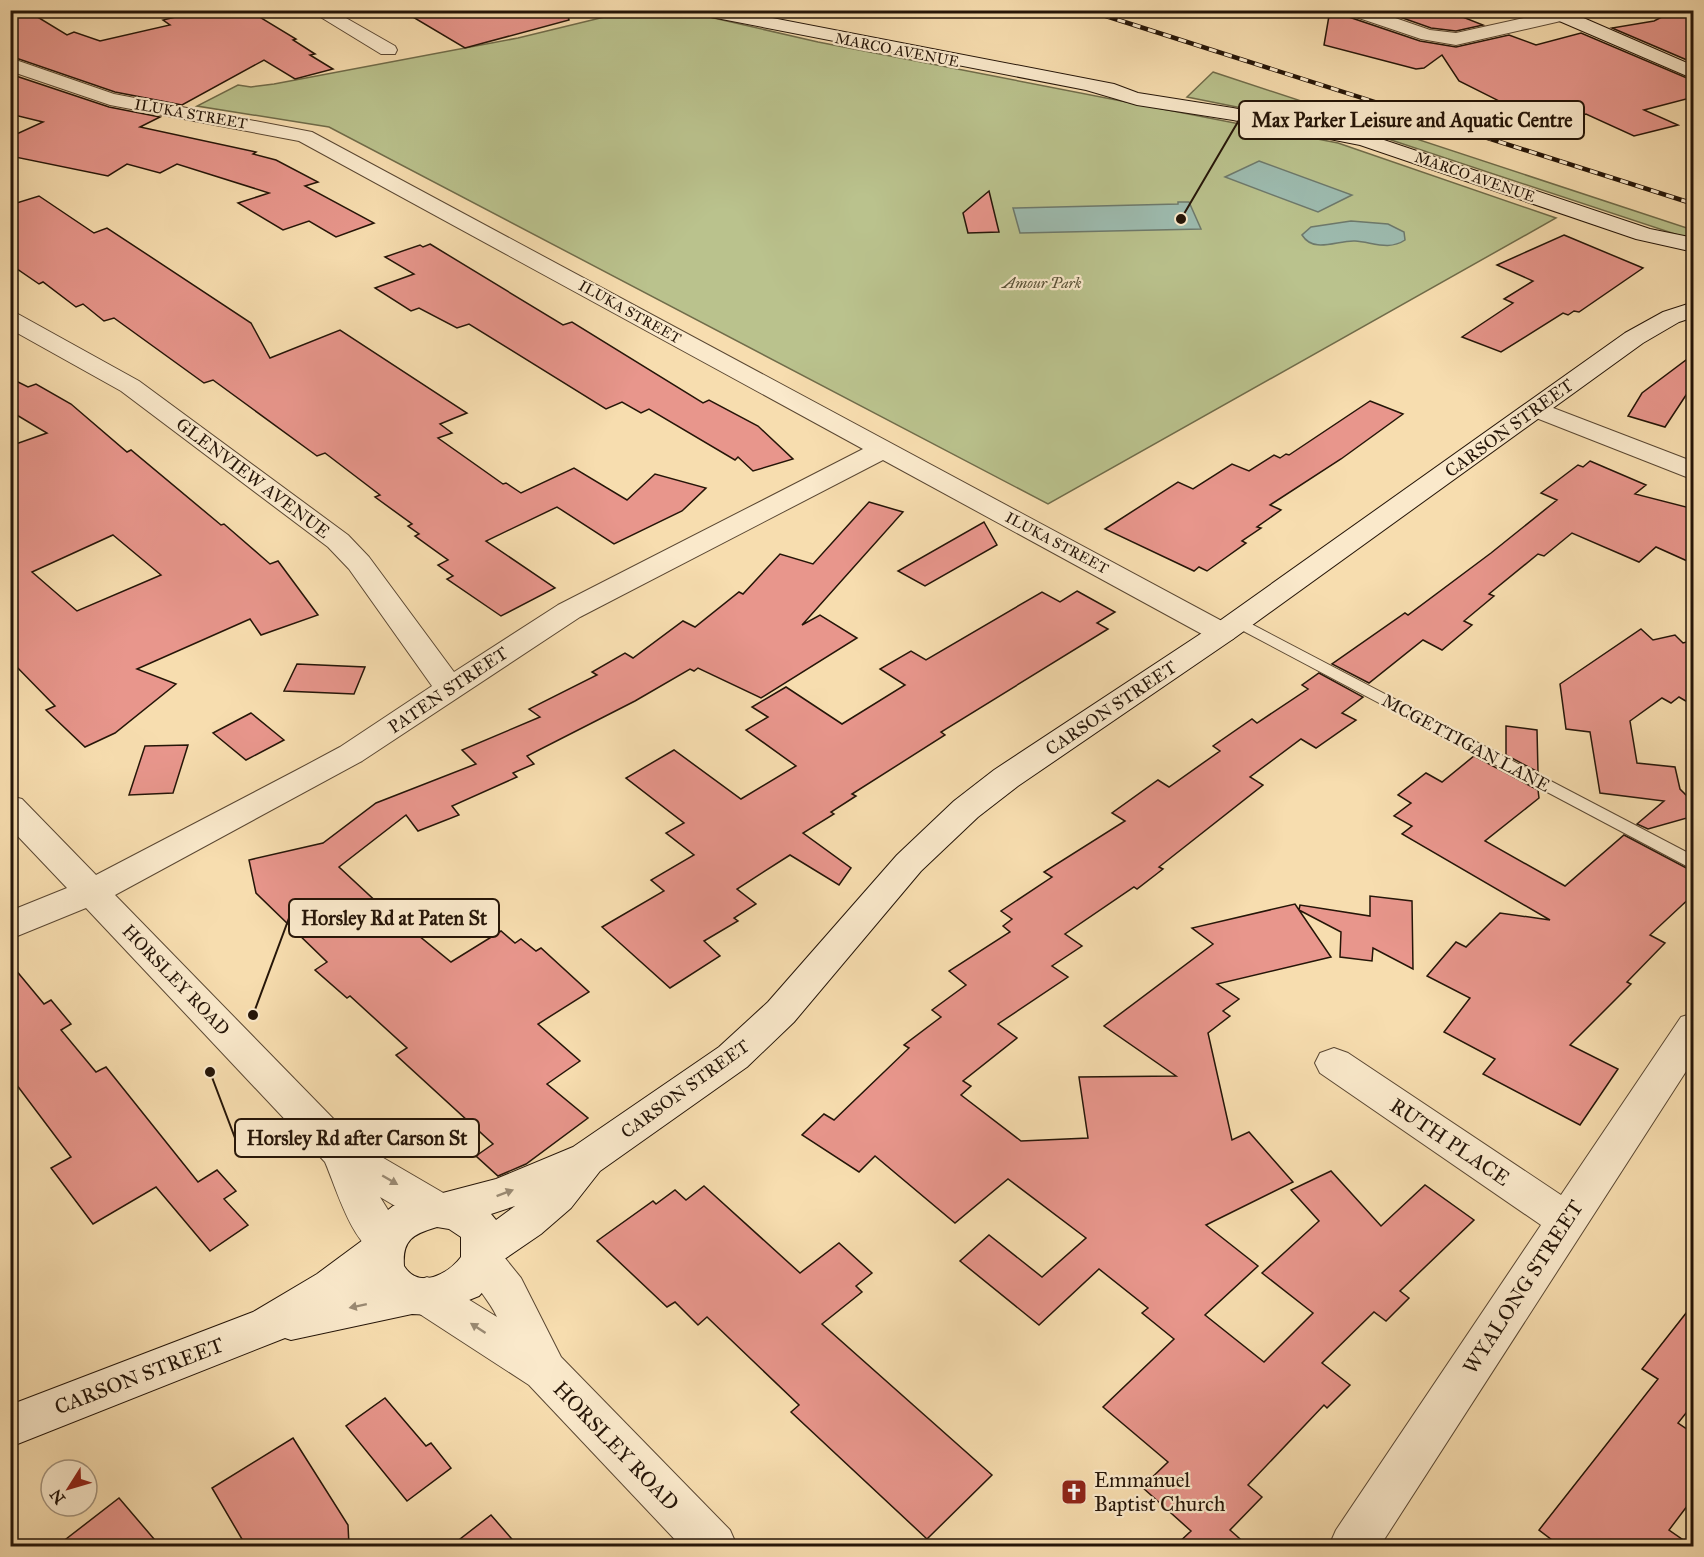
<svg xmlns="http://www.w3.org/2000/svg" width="1704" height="1557" viewBox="0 0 1704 1557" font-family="'IM FELL Great Primer',serif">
  <rect width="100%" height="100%" fill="#f7ddaf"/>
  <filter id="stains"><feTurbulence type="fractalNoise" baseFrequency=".00333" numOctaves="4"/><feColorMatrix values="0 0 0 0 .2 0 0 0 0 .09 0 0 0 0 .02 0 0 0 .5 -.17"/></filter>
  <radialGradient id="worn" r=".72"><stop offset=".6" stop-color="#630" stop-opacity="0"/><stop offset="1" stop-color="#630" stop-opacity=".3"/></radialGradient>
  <g fill="#bac28d" stroke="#706c4a" stroke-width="1.5">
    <polygon points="629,11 683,11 818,42 1338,143 1556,218 1048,504 329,127 197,106 238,85 251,87 274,84 518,38"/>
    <polygon points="1213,72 1693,230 1693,240 1373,134 1187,97"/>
  </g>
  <g fill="#9dbbaf" stroke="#6d796c" stroke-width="1.5">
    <polygon points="1259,161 1352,195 1318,212 1225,177"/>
    <polygon points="1178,202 1189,202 1201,229 1020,233 1013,208 1178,204"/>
    <path d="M1351,221L1388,224L1404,232L1405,240C1389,251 1372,242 1355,241C1337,240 1314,254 1302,235L1311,227Z"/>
  </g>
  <g fill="#e8968c" stroke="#251508" stroke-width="1.5" fill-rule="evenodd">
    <polygon points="10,10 31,13 67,35 74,32 100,41 170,25 163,20 205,10 248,10 296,39 293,40 315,54 310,55 333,69 295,79 264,60 182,105 115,92 10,56"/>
    <polygon points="401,10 567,10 569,20 465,48"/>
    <polygon points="1330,10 1342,10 1346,16 1420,41 1456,47 1509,35 1536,45 1581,33 1694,81 1694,97 1644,110 1678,125 1634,136 1586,114 1555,125 1531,117 1459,81 1442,55 1424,68 1416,69 1324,45"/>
    <polygon points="1380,10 1445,10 1483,25 1456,31 1431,28"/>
    <polygon points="1676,10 1694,10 1694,63 1612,28 1654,21"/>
    <polygon points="10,74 109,107 160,117 140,127 256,152 253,154 276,160 318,182 305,186 374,223 336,237 309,221 283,230 238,203 269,193 177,164 160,173 127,164 108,176 10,156 10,137 43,122 10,114"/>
    <polygon points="989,191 999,232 968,233 963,213"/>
    <polygon points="39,196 94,233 107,228 251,323 270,358 340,330 467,413 440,424 452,433 438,438 503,484 506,483 521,493 574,468 627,500 655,474 706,488 682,511 614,544 557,507 486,541 555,588 501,616 447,579 453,576 438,565 448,560 415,536 419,534 408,526 412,524 375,497 380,495 325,453 317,456 213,380 204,383 114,318 104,321 83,304 76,307 43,282 39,284 10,264 10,205"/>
    <polygon points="1564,235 1643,268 1579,312 1574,311 1568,315 1563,313 1501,352 1462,337 1513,303 1504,299 1533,281 1497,265"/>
    <polygon points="430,244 563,325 572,322 703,403 709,400 758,426 793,459 753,471 738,457 735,460 649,409 641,413 622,402 606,409 469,324 457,328 419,308 411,311 375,288 414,274 385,257 420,245 423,247"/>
    <polygon points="1694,354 1694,383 1665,427 1628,416 1642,393"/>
    <path d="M10,378L28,387L36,384L71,404L127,452L131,450L221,525L224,524L270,564L278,561L318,615L261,635L250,619L137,669L176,684L115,733L85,747L46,710L55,706L10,660V446L47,433L10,411ZM113,535L161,575L77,611L32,572Z"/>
    <polygon points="1370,401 1403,414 1341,459 1270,505 1281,510 1257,527 1261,528 1242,541 1246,543 1207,571 1199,567 1194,571 1105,529 1178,482 1193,489 1232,464 1249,471 1274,455 1280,458 1286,454 1289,455"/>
    <polygon points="1590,461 1646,485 1635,494 1694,509 1694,564 1656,547 1639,562 1572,533 1544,556 1538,554 1489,594 1494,596 1464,621 1472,625 1442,650 1423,640 1369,683 1332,664 1405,613 1408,615 1491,553 1557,500 1541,493 1578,465 1583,467"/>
    <polygon points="869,502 903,512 802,625 820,615 857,638 761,698 698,668 694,671 690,669 635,701 527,756 534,764 513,773 517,777 452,806 459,815 418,831 406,815 339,867 395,919 397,918 451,962 501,931 515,943 521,939 536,951 541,948 589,992 538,1024 580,1061 547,1084 588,1118 526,1164 498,1176 476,1156 493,1144 396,1055 407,1048 350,996 347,998 315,970 327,962 256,893 249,860 323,843 376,803 476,764 462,750 540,717 529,709 597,675 592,672 625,653 633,658 683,621 695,627 739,592 743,594 780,554 813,564"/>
    <polygon points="984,522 997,545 925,586 898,571"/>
    <polygon points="1077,591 1115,612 1097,623 1108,629 941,732 945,735 852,794 856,796 831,812 834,814 803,833 851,868 839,885 790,855 737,889 756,904 734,918 738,921 704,941 720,956 670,988 602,927 664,891 651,880 694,855 666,833 684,823 626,778 674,750 741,799 796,766 746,730 768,717 752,707 786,687 842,724 905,685 880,669 911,651 926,660 1042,592 1060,602"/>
    <polygon points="1641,629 1653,640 1675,635 1683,643 1694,640 1694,706 1679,697 1671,703 1662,698 1630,721 1637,763 1675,767 1680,789 1694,803 1694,816 1648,829 1637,824 1664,801 1600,793 1590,732 1566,729 1560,684"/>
    <polygon points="297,664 365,667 354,694 284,691"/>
    <polygon points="1319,673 1363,697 1342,713 1356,720 1316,748 1301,739 1250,777 1263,785 1159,867 1163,869 1137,889 1134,887 1065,934 1082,946 1052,966 1068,977 998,1024 1017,1038 963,1081 971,1086 961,1095 1021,1141 1088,1138 1079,1077 1176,1076 1104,1026 1213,944 1192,928 1295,904 1299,910 1300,905 1370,916 1370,896 1412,901 1413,969 1373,948 1372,961 1340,957 1341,932 1299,910 1331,957 1217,984 1239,999 1223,1011 1230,1016 1208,1033 1232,1140 1249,1132 1293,1182 1206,1225 1258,1266 1205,1315 1264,1362 1313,1313 1262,1273 1319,1221 1291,1190 1331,1171 1381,1226 1425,1185 1474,1220 1400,1291 1409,1298 1386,1321 1374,1312 1322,1363 1350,1385 1327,1408 1324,1405 1248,1485 1262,1497 1230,1530 1248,1546 1175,1546 1191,1531 1142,1487 1168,1462 1103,1407 1174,1339 1142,1313 1148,1308 1099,1269 1039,1325 960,1261 989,1235 1042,1277 1086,1238 1008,1179 955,1223 875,1156 859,1172 802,1135 824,1114 834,1120 909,1048 904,1045 941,1017 932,1010 966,985 949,971 1010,932 1003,926 1012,919 1001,911 1052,877 1044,872 1125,821 1112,813 1158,780 1169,787 1220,751 1213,746 1252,719 1257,723 1308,689 1302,685"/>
    <polygon points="251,713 284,740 246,760 213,733"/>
    <polygon points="1506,726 1537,730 1538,772 1506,755"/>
    <polygon points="188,745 173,793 129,795 145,746"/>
    <polygon points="1474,756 1538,790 1539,798 1485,841 1565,886 1624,835 1694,872 1694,894 1650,935 1665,943 1627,982 1631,984 1570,1045 1618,1069 1580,1125 1483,1074 1495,1059 1444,1032 1470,998 1427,976 1456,942 1466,947 1500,913 1550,920 1402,834 1412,826 1394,816 1411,803 1398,795 1426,773 1442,782"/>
    <polygon points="10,963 44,1004 51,1000 71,1024 61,1030 96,1072 106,1067 198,1182 217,1170 236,1191 224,1199 248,1225 210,1251 156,1187 93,1224 51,1168 71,1157 10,1076"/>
    <polygon points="704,1186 800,1273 839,1243 872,1273 856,1286 862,1292 822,1324 992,1475 927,1539 791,1412 799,1405 707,1317 698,1325 675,1302 667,1307 597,1241 653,1201 656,1204 675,1190 686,1200"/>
    <polygon points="1694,1303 1694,1403 1678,1423 1694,1434 1694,1497 1669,1530 1692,1546 1560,1546 1539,1530 1658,1379 1642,1369"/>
    <polygon points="385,1398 426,1446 431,1443 451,1468 407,1501 346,1426"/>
    <polygon points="293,1438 348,1525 349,1546 246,1546 212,1488"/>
    <polygon points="119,1498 160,1546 57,1546"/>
    <polygon points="491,1515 518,1546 451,1546"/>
  </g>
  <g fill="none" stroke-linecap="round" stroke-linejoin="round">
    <g stroke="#5a4732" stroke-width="2">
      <polygon id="lane" points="1238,617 1694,856 1694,870 1232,625 1230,622"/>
    </g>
    <g stroke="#5a4732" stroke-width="2">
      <g id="street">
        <polygon points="309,10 332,10 395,46 397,50 395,54 381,54"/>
        <polygon points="1344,10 1372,10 1430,30 1456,33 1560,10 1596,10 1587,15 1456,45 1421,39 1347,14"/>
        <path d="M10,58L114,94L312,132L1233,627L1237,633L1233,639L1222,642L1211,639L883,460L580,617L362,761L115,895L356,1142L452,1198L458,1210L452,1222L437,1227L422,1222L380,1197L406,1239L400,1251C394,1253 388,1257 382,1256C353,1249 336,1187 325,1162L86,908L10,939V911L67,888L10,828V796L22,799L96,875L297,770L340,747L432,686L349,569L328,547L121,391L10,329V312L18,314L139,381L348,535L369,557L454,672L558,605L863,449L299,141L110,105L10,71Z"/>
        <polygon points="1535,401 1694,462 1694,480 1526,414 1522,409 1526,404"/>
        <polygon points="1694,1013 1694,1059 1380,1546 1329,1546 1336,1530 1541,1225 1320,1073 1315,1063 1320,1053 1334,1048 1348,1053 1561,1195 1681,1017"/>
        <path d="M481,1242L496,1247L521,1278L561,1357L730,1530L737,1546H681L529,1385L412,1309L405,1296L412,1283L427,1277L442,1283L497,1317C487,1296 470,1281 460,1260L466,1247Z"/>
      </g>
    </g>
    <g stroke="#251508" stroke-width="2">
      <g id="secondary">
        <polygon points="692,10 731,10 1114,84 1138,93 1233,108 1372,136 1650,229 1694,238 1694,252 1636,239 1360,145 1233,120 1137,105 1086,90 701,15"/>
        <polygon points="1540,10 1565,10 1694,66 1694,79 1543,14"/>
        <path d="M1694,302V317L1679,322L1643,343L1233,639L1018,786L978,817L921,871L794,1022L747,1067L600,1171L571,1208L541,1234L503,1260L491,1283L479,1296L432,1315L412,1314L291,1340L285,1338L10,1447V1405L253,1312L317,1274L367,1237L374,1221L393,1206L496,1179L573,1147L719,1047L768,1002L897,855L954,801L994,770L1211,627L1625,333L1663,312ZM515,1206L496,1220L491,1214ZM437,1227L449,1229L461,1237V1257C448,1274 419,1290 404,1266C402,1240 413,1234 437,1227Z"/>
      </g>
    </g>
    <use href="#lane" fill="#fae9cb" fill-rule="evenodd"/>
    <use href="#street" fill="#fae9cb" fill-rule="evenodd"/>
    <use href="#secondary" fill="#fae9cb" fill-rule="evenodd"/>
    <g stroke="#251508" stroke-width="4.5">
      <polyline id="rail" points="1087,10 1694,204"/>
    </g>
    <use href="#rail" stroke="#fae9cb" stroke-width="3" stroke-dasharray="8" stroke-linecap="butt"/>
  </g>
  <defs><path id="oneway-solid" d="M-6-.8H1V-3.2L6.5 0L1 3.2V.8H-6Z" transform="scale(1.5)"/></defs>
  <g fill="#9a8a73">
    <use href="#oneway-solid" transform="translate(390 1180) rotate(30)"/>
    <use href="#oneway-solid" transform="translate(505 1193) rotate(-21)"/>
    <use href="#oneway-solid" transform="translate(358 1306) rotate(168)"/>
    <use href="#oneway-solid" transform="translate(478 1328) rotate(-147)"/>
  </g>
  <defs>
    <g id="church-square" transform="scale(1.35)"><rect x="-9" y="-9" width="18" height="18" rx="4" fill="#8f2418" stroke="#fae9cb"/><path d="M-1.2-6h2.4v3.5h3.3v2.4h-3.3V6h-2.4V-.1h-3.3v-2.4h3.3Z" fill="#fff"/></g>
  </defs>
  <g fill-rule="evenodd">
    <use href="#church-square" x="1074" y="1492"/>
  </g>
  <g text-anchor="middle" stroke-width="4.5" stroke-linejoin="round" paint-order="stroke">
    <g font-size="15" fill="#251508" stroke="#fae9cb">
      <text transform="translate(897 50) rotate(11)" y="5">MARCO AVENUE</text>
      <text transform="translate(191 114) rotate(10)" y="5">ILUKA STREET</text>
      <text transform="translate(1475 177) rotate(19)" y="5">MARCO AVENUE</text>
      <text transform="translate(630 312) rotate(29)" y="5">ILUKA STREET</text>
      <text transform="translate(1057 543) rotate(28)" y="5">ILUKA STREET</text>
    </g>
    <g font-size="15" font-style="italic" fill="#595237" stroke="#fae9cb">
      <text x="1042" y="288">Amour Park</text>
    </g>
    <g font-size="18" fill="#251508" stroke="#fae9cb">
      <text transform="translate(1509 428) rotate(-36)" y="6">CARSON STREET</text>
      <text transform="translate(253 478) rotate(37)" y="6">GLENVIEW AVENUE</text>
      <text transform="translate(448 690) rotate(-34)" y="6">PATEN STREET</text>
      <text transform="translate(1111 708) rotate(-34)" y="6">CARSON STREET</text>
      <text transform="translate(1466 743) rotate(28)" y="6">MCGETTIGAN LANE</text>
      <text transform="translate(176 980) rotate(46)" y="6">HORSLEY ROAD</text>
      <text transform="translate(685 1089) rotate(-36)" y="6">CARSON STREET</text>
    </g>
    <g font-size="21" fill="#251508" stroke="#fae9cb">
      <text transform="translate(1450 1142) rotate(34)" y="7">RUTH PLACE</text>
      <text transform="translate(1523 1287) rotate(-57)" y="7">WYALONG STREET</text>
      <text transform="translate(139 1376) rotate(-21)" y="7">CARSON STREET</text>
      <text transform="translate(616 1446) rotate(46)" y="7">HORSLEY ROAD</text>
    </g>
    <g font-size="21" fill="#251508" stroke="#fae9cb" text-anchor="start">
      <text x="1094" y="1487">Emmanuel<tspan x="1094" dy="24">Baptist Church</tspan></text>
    </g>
  </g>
  <path fill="none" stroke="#251508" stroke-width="2" d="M1181 219L1239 120M253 1015L289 918M210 1072L235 1138"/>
  <g fill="#251508" stroke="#fae9cb" stroke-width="2">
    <circle cx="1181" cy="219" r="6"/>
    <circle cx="253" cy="1015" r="6"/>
    <circle cx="210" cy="1072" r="6"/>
  </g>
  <g fill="#fae9cb" stroke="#251508" stroke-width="2">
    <rect x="1239" y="101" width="345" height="38" rx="6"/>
    <rect x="289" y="899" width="210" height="38" rx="6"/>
    <rect x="235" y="1119" width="244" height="38" rx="6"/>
  </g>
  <g font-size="20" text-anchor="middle" font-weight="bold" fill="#251508">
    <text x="1412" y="127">Max Parker Leisure and Aquatic Centre</text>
    <text x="394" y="925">Horsley Rd at Paten St</text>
    <text x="357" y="1145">Horsley Rd after Carson St</text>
  </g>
  <rect width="1704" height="1557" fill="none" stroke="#f7ddaf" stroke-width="36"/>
  <rect x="12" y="12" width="1680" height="1533" fill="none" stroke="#251508" stroke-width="3"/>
  <rect x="18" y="18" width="1668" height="1521" fill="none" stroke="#251508" stroke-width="1.5"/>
  <g transform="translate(69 1488) rotate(233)"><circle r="28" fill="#fae9cb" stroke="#a5947d" stroke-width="1.5"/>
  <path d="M0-4.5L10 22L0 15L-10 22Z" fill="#8f2418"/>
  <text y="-9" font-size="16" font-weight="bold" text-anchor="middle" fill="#251508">N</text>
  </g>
  <rect width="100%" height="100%" filter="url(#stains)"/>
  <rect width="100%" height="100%" fill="url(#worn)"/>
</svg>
